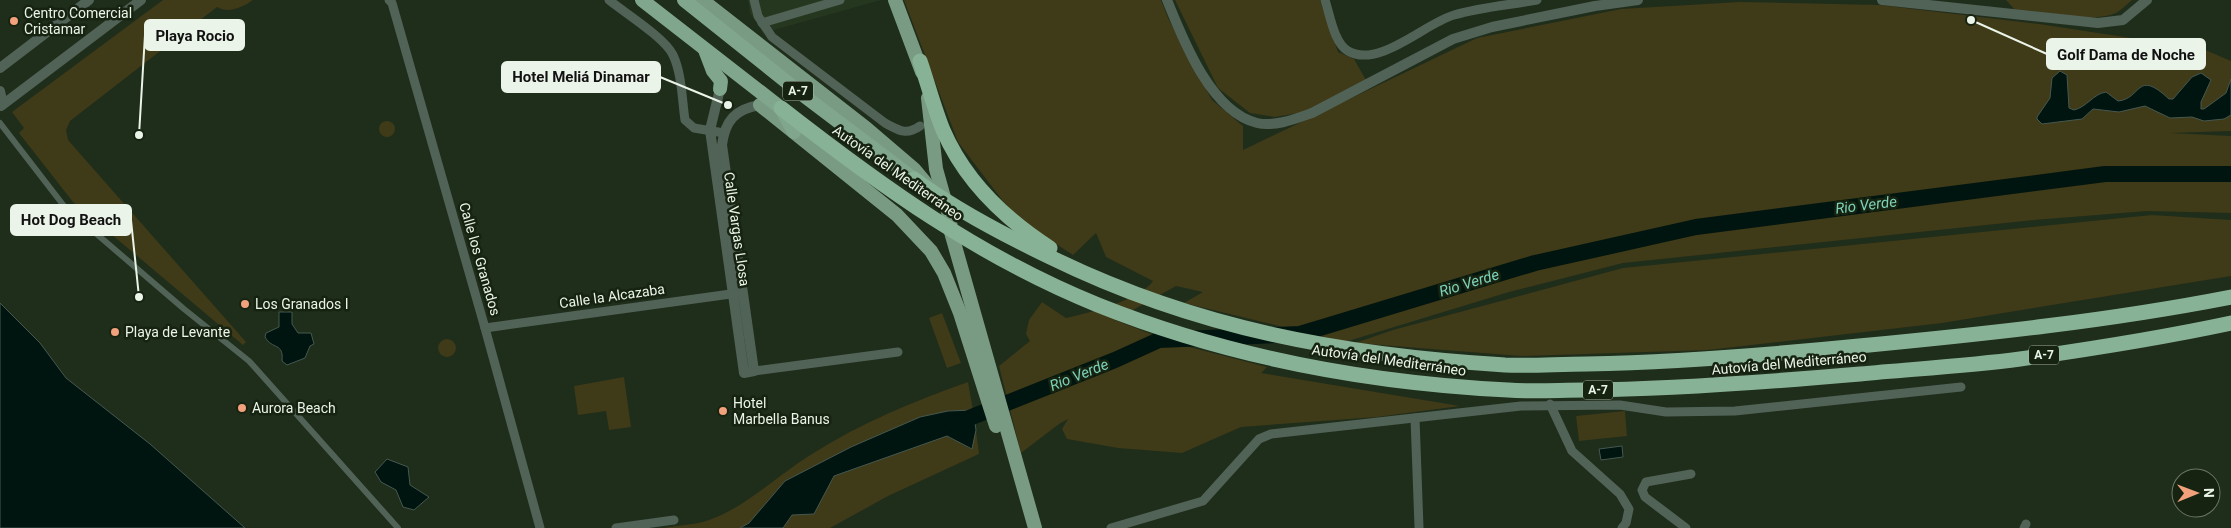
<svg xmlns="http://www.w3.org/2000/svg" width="2231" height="528" viewBox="0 0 2231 528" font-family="Roboto,sans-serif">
  <rect width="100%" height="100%" fill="#1f2d1b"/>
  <polygon fill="#26371f" points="748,0 881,0 763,33 750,13"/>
  <g fill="#3f3a18">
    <path d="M163,0H253C243,7 229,14 217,7L70,121L66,130L68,140L246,342L243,345L73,202L19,133L24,128L12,112Z"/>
    <path d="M904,0H1161L1168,18L1212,100L1243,126V150L1477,38L1621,9L1739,2L1880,5L2039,24L2203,49L2231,61V131L2170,133L2231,136V213L2147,211L2034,220L1623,263L1509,292L1345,342L1184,303L1203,292L1176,286L1115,320L1174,343L1267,367L1261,373L1460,406L1377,417L1241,427L1182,453L1118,448L1067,439L1062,429L1068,419L1059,424L1021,453L999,366L1030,341L1026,334L1029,320L1042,302L1066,318C1089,313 1140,300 1153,281L1106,257L1096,233L1073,255L1015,217L958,142Z"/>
    <polygon points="1175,0 1320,0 1338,52 1354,59 1366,80 1304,112 1275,117 1250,113 1218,88"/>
    <path d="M2006,0H2132C2125,6 2119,13 2110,15C2083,22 2044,13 2016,11Z"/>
    <circle cx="387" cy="129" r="8"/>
    <polygon points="2152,215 2231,220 2231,276 1942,323 1708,350 1521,356 1355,343 1393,330 1623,268"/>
    <polygon points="942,313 961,363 947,368 929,318"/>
    <circle cx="447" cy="348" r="9"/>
    <polygon points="624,377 631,427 609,430 606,411 578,415 574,386"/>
    <path d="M968,382L973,410L948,411L785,481L749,523L740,528H664C679,525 695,525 709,520C746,507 779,474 812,454C861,423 914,401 968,382Z"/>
    <polygon points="1625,411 1627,436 1579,441 1576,416"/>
    <polygon points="976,430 979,454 888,496 830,528 783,528 792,515 814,514 834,476 947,436 971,449"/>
  </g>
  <g fill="#00150f" stroke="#465850">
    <path d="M2060,71L2067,75L2069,108L2074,110C2087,107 2093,94 2106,92L2118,101C2142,99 2136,68 2169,99H2173L2192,77L2201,73L2211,80L2201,102V109H2204L2226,93L2231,79V115L2224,119L2204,121L2192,117L2170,118L2145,106L2119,112L2093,109L2082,119L2042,124L2037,119V117L2050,98L2052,78Z"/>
    <polygon points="0,303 40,343 66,378 150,444 245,528 0,528"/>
    <path d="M279,312H292V324L298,333H311L314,344L310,346L305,358L287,365L282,361C284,342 272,350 265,337L266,333L279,327Z"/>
    <polygon points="973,410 976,430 972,449 947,436 834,476 814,514 792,515 783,528 740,528 749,523 785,481 851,447 920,417 948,411"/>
    <polygon points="1622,446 1623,457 1601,460 1599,449"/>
    <polygon points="387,459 408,467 410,485 429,497 414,510 403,507 396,490 381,482 375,472"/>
  </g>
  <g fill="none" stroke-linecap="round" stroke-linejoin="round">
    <polyline stroke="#00150f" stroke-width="16" points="954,424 1115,360 1159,340 1300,334 1535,263 1696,227 2105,174 2231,174"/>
    <polyline stroke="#516257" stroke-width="6" points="0,123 64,206 184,309 249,361 398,528"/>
    <g stroke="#516257" stroke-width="9">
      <polyline points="389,0 392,3 485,328 540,528"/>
      <path d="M609,0C625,13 665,38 673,55C682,74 682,100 685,120L694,128L724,133"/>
      <path d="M754,0L758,16L772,37L885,123C898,130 906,136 920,126"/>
      <path d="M1325,0C1330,15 1334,43 1348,51C1379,69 1425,23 1454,15C1481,7 1510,5 1537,0"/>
      <polyline points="762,23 840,0"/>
      <polyline points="485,328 738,293"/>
      <polyline points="754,371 898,352"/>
      <polyline points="1550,404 1572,451 1620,494 1629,509 1626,523 1622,528"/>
      <polyline points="1415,418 1419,527"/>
      <polyline points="616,528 674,520"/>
      <polyline points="1111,528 1203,501 1259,439 1271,434 1521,406 1620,405 1666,412 1735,411 1961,387"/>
      <polyline points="1686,528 1645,497 1642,490 1646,482 1691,474"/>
      <polyline points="2024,528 2026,524"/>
    </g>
    <g stroke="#516257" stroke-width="10">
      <path d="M1167,0C1183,40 1211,112 1257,123C1275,127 1295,119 1312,113L1453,39L1492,27L1595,6L1638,0"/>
      <polyline points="1882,0 2098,23 2123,20 2147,0"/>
      <polyline points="0,68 89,0"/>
      <path d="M720,89L710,130L744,373L754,371L722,145C725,121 735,109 760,105"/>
      <polyline points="0,91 2,100 0,106"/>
      <polyline points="1,106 141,0"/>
    </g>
    <g stroke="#799b84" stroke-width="14">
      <polyline points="702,0 866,128 914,169 929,187"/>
      <polyline points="895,0 922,72"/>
      <polyline points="928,98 936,169 950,219 951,232 1035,528"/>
      <polyline points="760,105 897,215 931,251 944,273 960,313 996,426"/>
    </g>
    <g stroke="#80a68d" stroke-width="14">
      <polyline points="642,0 781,108 794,132"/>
      <polyline points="684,0 803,95 914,179"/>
      <polyline points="705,50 713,71 721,81 720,89"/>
    </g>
    <g stroke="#88b296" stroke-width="15">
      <path d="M920,61C928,84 934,108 943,130C965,181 1005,219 1050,248"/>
      <path d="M781,108C881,186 979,257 1098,305C1228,357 1368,383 1508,390C1534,392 1559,390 1585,390C1677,389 1768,382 1860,374C1913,369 1967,366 2020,359C2091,349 2161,338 2231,323"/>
      <path d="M914,179C956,210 1002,234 1050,257C1197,329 1342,355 1505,365C1532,366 1559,364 1587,364C1678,362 1768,355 1859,346C1984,334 2108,321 2231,297"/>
    </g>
  </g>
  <g fill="#f1a17b" stroke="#162311" stroke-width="2">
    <circle cx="14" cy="21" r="5"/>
    <circle cx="245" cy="304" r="5"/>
    <circle cx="115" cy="332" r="5"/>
    <circle cx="242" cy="408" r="5"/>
    <circle cx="723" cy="411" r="5"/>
  </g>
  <g text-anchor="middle" stroke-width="5" stroke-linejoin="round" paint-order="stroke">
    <g fill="#162311" stroke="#abb5a8" stroke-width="1">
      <rect x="783" y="81.5" width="30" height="19" rx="4"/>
      <rect x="2029" y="345.5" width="30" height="19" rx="4"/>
      <rect x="1583" y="380.5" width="30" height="19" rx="4"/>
    </g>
    <g font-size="12" font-weight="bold" fill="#ebf4e8">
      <text x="798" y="95">A-7</text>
      <text x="2044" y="359">A-7</text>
      <text x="1598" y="394">A-7</text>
    </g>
    <g font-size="14" fill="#ebf4e8" stroke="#162311" text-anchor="start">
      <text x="24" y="18">Centro Comercial<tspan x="24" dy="16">Cristamar</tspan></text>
      <text x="255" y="309">Los Granados I</text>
      <text x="125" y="337">Playa de Levante</text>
      <text x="733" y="408">Hotel<tspan x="733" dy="16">Marbella Banus</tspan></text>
      <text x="252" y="413">Aurora Beach</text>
    </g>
    <g font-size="14" fill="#ebf4e8" stroke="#162311">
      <text transform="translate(898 173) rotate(35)" y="5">Autovía del Mediterráneo</text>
      <text transform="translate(737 229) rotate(82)" y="5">Calle Vargas Llosa</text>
      <text transform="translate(480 259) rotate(74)" y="5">Calle los Granados</text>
      <text transform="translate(612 296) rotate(-8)" y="5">Calle la Alcazaba</text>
      <text transform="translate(1389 360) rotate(8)" y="5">Autovía del Mediterráneo</text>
      <text transform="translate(1789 363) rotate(-5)" y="5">Autovía del Mediterráneo</text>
    </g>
    <g font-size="15" font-style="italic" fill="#7dd2ba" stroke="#162311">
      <text transform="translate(1866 205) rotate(-7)" y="5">Rio Verde</text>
      <text transform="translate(1469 283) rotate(-17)" y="5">Rio Verde</text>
      <text transform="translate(1079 375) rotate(-22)" y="5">Rio Verde</text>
    </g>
  </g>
  <path fill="none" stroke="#ebf4e8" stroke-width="2" d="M139 135L145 35M1971 20L2047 54M728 105L660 77M139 297L131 220"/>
  <g fill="#ebf4e8" stroke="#162311" stroke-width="2">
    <circle cx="139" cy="135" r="5"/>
    <circle cx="1971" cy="20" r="5"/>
    <circle cx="728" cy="105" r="5"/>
    <circle cx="139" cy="297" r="5"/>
  </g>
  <g fill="#ebf4e8" stroke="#ebf4e8" stroke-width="2">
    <rect x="145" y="20" width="99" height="30" rx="5"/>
    <rect x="2047" y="39" width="158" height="30" rx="5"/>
    <rect x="502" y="62" width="158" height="30" rx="5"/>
    <rect x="11" y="205" width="120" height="30" rx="5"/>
  </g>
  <g font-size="15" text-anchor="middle" font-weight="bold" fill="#111">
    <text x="195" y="41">Playa Rocio</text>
    <text x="2126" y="60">Golf Dama de Noche</text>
    <text x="581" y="82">Hotel Meliá Dinamar</text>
    <text x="71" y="225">Hot Dog Beach</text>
  </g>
  <g transform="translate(2196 493) rotate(89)"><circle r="24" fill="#162311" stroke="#6b7767"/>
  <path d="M0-4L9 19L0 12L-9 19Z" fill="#f1a17b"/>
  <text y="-8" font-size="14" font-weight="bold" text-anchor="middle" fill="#ebf4e8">N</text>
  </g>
</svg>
